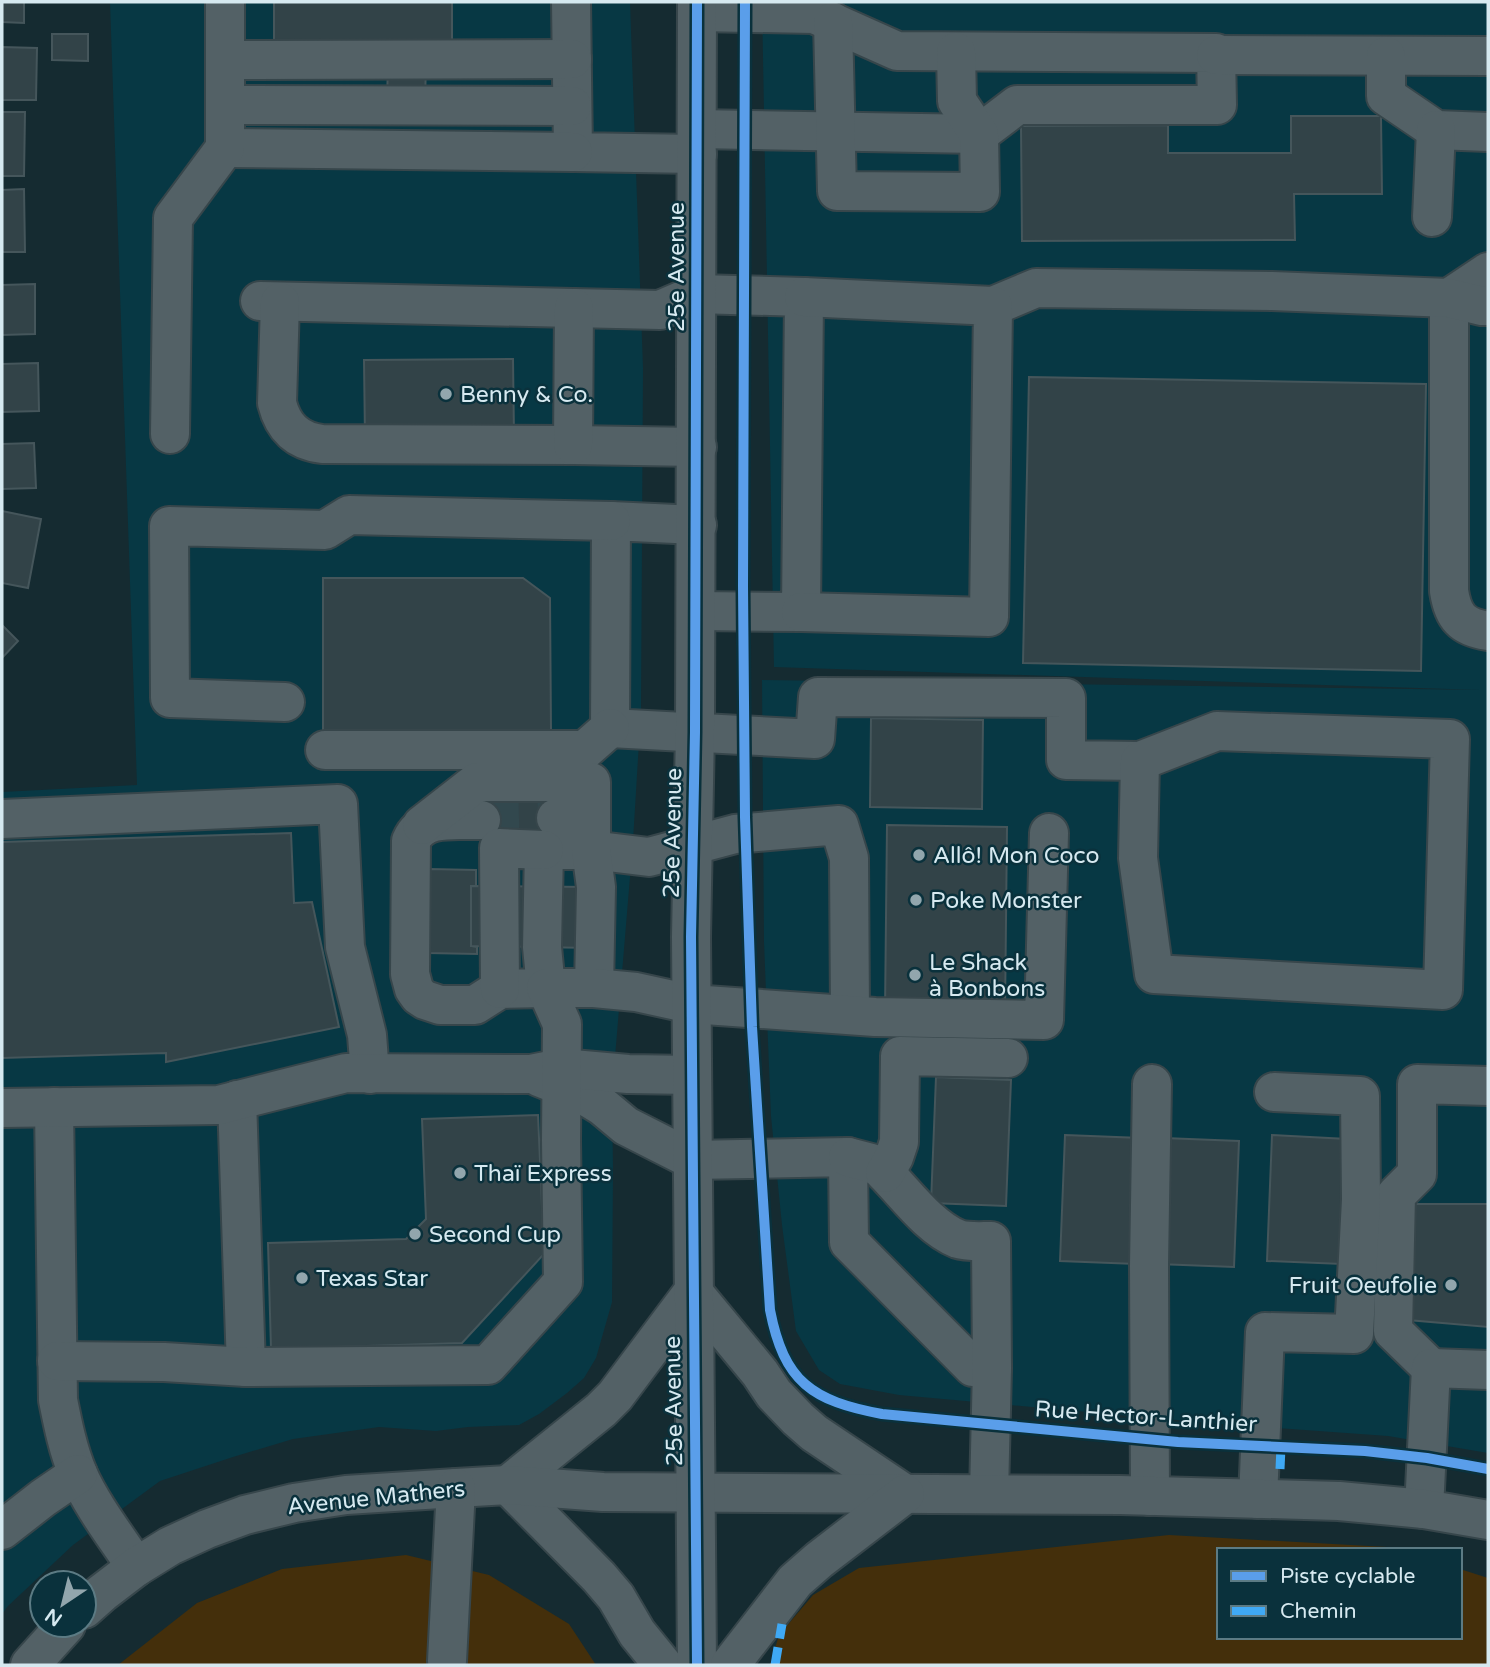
<svg xmlns="http://www.w3.org/2000/svg" width="1490" height="1667" viewBox="0 0 1490 1667" font-family="'Varela Round',sans-serif">
  <rect width="100%" height="100%" fill="#152b31"/>
  <g fill="#073844">
    <polygon points="110,2 630,2 643,368 641,709 633,841 612,1093 613,1171 612,1302 596,1358 584,1378 567,1393 539,1414 519,1425 468,1427 436,1431 379,1427 293,1439 233,1457 160,1481 73,1545 8,1606 2,1614 2,792 137,785"/>
    <polygon points="762,2 1488,2 1488,1453 1388,1436 1210,1423 899,1395 840,1384 819,1370 796,1331 782,1225 771,1116 764,942 762,680 1481,690 774,667"/>
  </g>
  <g fill="#442f0b">
    <polygon points="1169,1535 1387,1547 1398,1550 1219,1550 1219,1637 1460,1637 1460,1569 1488,1578 1488,1665 770,1665 779,1635 813,1595 859,1568"/>
    <polygon points="406,1555 489,1575 569,1624 596,1665 118,1665 197,1603 282,1569"/>
  </g>
  <g fill="#324348" stroke="#45565b" stroke-width="2">
    <polygon points="2,2 24,2 24,23 2,22"/>
    <polygon points="274,2 452,2 452,45 274,48"/>
    <polygon points="52,34 88,34 88,61 52,60"/>
    <polygon points="2,47 37,48 36,100 2,100"/>
    <polygon points="388,59 426,59 425,106 387,105"/>
    <polygon points="2,112 25,112 24,176 2,176"/>
    <polygon points="1291,116 1381,116 1382,194 1294,194 1295,240 1022,241 1021,126 1168,125 1168,153 1291,153"/>
    <polygon points="24,189 25,252 2,252 2,190"/>
    <polygon points="35,284 35,334 2,335 2,285"/>
    <polygon points="513,359 514,436 365,438 364,360"/>
    <polygon points="38,363 39,411 2,412 2,364"/>
    <polygon points="1029,377 1426,384 1421,671 1023,663"/>
    <polygon points="34,443 36,488 2,489 2,444"/>
    <polygon points="2,511 41,519 28,588 2,583"/>
    <polygon points="323,578 523,578 550,598 551,732 323,732"/>
    <polygon points="2,625 18,641 2,658"/>
    <polygon points="871,718 983,720 982,809 870,807"/>
    <polygon points="555,791 556,833 481,834 480,793"/>
    <polygon points="887,825 1007,827 1005,1014 885,1012"/>
    <polygon points="291,833 294,903 312,902 339,1027 166,1062 166,1053 2,1058 2,842"/>
    <polygon points="429,869 476,870 476,886 471,886 471,946 477,947 477,954 428,953"/>
    <polygon points="471,886 592,887 592,948 471,946"/>
    <polygon points="936,1077 1011,1080 1006,1206 931,1203"/>
    <polygon points="538,1115 544,1254 462,1343 271,1349 268,1243 406,1239 426,1219 422,1119"/>
    <polygon points="1065,1135 1141,1138 1136,1264 1060,1261"/>
    <polygon points="1272,1135 1347,1139 1342,1264 1267,1261"/>
    <polygon points="1164,1138 1239,1141 1234,1267 1158,1264"/>
    <polygon points="1412,1204 1488,1204 1488,1327 1408,1320"/>
  </g>
  <g fill="none" stroke-linecap="round" stroke-linejoin="round">
    <polyline stroke="#32484e" stroke-width="38" stroke-dasharray="38 19" stroke-linecap="butt" points="481,820 556,818"/>
    <g stroke="#37464b" stroke-width="42">
      <g id="minor">
        <polyline points="571,2 573,152 697,154"/>
        <polyline points="697,12 814,14 897,51 1216,53 1217,105 1017,105 979,134 697,129"/>
        <polyline points="833,22 837,191 980,192 979,134 957,101 956,52"/>
        <polyline points="1216,55 1488,56"/>
        <polyline points="1386,56 1386,96 1436,130 1488,132"/>
        <polyline points="225,60 572,59"/>
        <polyline points="225,105 572,106"/>
        <polyline points="225,148 573,152"/>
        <polyline points="1432,217 1436,130"/>
        <path d="M1449,298V591C1453,617 1462,627 1488,631"/>
        <polyline points="1449,298 1488,272"/>
        <polyline points="260,301 660,310 697,294 804,297 801,612 696,611"/>
        <path d="M280,302L277,403C283,427 297,441 322,444L573,445L697,447"/>
        <polyline points="993,306 1036,288 1272,291 1449,298 1482,306 1488,306"/>
        <polyline points="170,434 173,218 225,148 225,2"/>
        <polyline points="573,445 574,308"/>
        <polyline points="697,525 611,521 610,728 815,739 818,697 1066,698 1066,760 1140,761"/>
        <polyline points="801,612 989,617 993,306 804,297"/>
        <polyline points="285,702 170,698 169,526 325,530 349,515 611,521"/>
        <polygon points="1217,731 1450,739 1443,990 1154,974 1138,858 1140,761"/>
        <polyline points="325,750 585,750 610,728"/>
        <polyline points="556,818 591,818"/>
        <polyline points="2,819 338,804 345,947 367,1035 370,1074"/>
        <path d="M481,820C457,821 422,814 411,841L410,974L414,989L419,996L425,1000L440,1005H475L500,989L546,988L542,947L544,850H591L649,857L735,834L839,825L849,858L850,1015"/>
        <polyline points="422,825 477,782 591,782 591,850 596,887 594,988"/>
        <polyline points="500,989 499,848 544,850"/>
        <polyline points="539,1077 584,1095 602,1106 626,1126 693,1160 848,1157 849,1242 973,1367 992,1368"/>
        <polyline points="237,1100 246,1367"/>
        <path d="M54,1107L58,1400C63,1425 68,1450 78,1474C92,1506 117,1538 136,1567"/>
        <polyline points="2,1108 219,1105 346,1073 531,1074 561,1068 628,1074 692,1075"/>
        <path d="M848,1157L871,1163L880,1168C903,1190 928,1227 958,1239C967,1242 980,1241 991,1241L992,1368L989,1494"/>
        <polyline points="885,1173 894,1157 899,1142 900,1056 1008,1058"/>
        <polyline points="693,1292 760,1373 774,1394 798,1419 814,1433 905,1494"/>
        <polyline points="57,1361 164,1362 246,1367 488,1365 563,1282 561,1140 562,1024 546,988 594,988 636,992 691,1004 875,1017 1044,1020 1049,833"/>
        <polyline points="1431,1368 1393,1331 1396,1195 1417,1174 1417,1084 1488,1086"/>
        <polyline points="508,1485 601,1410 615,1396 693,1292"/>
        <polyline points="508,1485 599,1577 616,1597 637,1633 663,1665"/>
        <polyline points="1150,1496 1149,1265 1152,1084"/>
        <polyline points="1258,1499 1265,1332 1354,1334 1361,1200 1360,1096 1274,1092"/>
        <polyline points="1424,1509 1431,1368 1488,1370"/>
        <polyline points="2,1530 43,1498 78,1474"/>
        <polyline points="84,1609 102,1593 136,1567 170,1546 207,1529 245,1515 294,1503 346,1495 456,1488 508,1485 603,1492 1120,1495 1339,1501 1424,1509 1488,1520"/>
        <polyline points="447,1661 456,1488"/>
        <polyline points="30,1665 66,1625"/>
        <polyline points="697,1665 691,937 695,732 697,2"/>
        <polyline points="730,1665 795,1581 819,1560 905,1494"/>
      </g>
    </g>
    <use href="#minor" stroke="#536166" stroke-width="38"/>
    <g stroke="#3fa9f5" stroke-width="9" stroke-dasharray="18 9" stroke-linecap="butt">
      <polyline points="1280,1469 1281,1447"/>
      <polyline points="775,1665 782,1624"/>
    </g>
    <g stroke="#0a313c" stroke-width="15">
      <g id="cycleway">
        <path d="M745,2L743,586L745,817L752,1027L770,1310C784,1382 812,1401 882,1414L1178,1442L1365,1451L1427,1458L1488,1469"/>
        <polyline points="697,1665 691,937 695,732 697,2"/>
      </g>
    </g>
    <use href="#cycleway" stroke="#5a9eea" stroke-width="10"/>
  </g>
  <g fill="#92a6ad" stroke="#0a313c" stroke-width="2.5">
    <circle cx="446" cy="394" r="7"/>
    <circle cx="919" cy="855" r="7"/>
    <circle cx="916" cy="900" r="7"/>
    <circle cx="915" cy="975" r="7"/>
    <circle cx="460" cy="1173" r="7"/>
    <circle cx="415" cy="1234" r="7"/>
    <circle cx="302" cy="1278" r="7"/>
    <circle cx="1451" cy="1285" r="7"/>
  </g>
  <g text-anchor="middle" stroke-width="5" stroke-linejoin="round" paint-order="stroke">
    <g font-size="23" fill="#d6e9f0" stroke="#0a313c">
      <text transform="translate(676 267) rotate(-90)" y="8">25e Avenue</text>
      <text transform="translate(672 833) rotate(-89)" y="8">25e Avenue</text>
      <text transform="translate(673 1401) rotate(-91)" y="8">25e Avenue</text>
      <text transform="translate(1146 1416) rotate(4)" y="8">Rue Hector-Lanthier</text>
      <text transform="translate(376 1497) rotate(-6)" y="8">Avenue Mathers</text>
    </g>
    <g font-size="23" fill="#d6e9f0" stroke="#0a313c" text-anchor="start">
      <text x="460" y="402">Benny &amp; Co.</text>
      <text x="933" y="863">Allô! Mon Coco</text>
      <text x="930" y="908">Poke Monster</text>
      <text x="929" y="970">Le Shack<tspan x="929" dy="26">à Bonbons</tspan></text>
      <text x="474" y="1181">Thaï Express</text>
      <text x="429" y="1242">Second Cup</text>
      <text x="316" y="1286">Texas Star</text>
      <text x="1437" y="1293" text-anchor="end">Fruit Oeufolie</text>
    </g>
  </g>
  <rect width="1490" height="1667" fill="none" stroke="#d6e9f0" stroke-width="7"/>
  <rect x="1217" y="1548" width="245" height="91" fill="#0a313c" stroke="#5c7b84" stroke-width="2"/>
  <rect x="1231" y="1571" width="35" height="10" fill="#5a9eea" stroke="#5c7b84" stroke-width="2"/>
  <text x="1280" y="1583" font-size="21" fill="#d6e9f0">Piste cyclable</text>
  <rect x="1231" y="1606" width="35" height="10" fill="#3fa9f5" stroke="#5c7b84" stroke-width="2"/>
  <text x="1280" y="1618" font-size="21" fill="#d6e9f0">Chemin</text>
  <g transform="translate(63 1604) rotate(215)"><circle r="33" fill="#0a313c" stroke="#5c7b84" stroke-width="2"/>
  <path d="M0-5L12 26L0 18L-12 26Z" fill="#92a6ad"/>
  <text y="-10" font-size="19" font-weight="bold" text-anchor="middle" fill="#d6e9f0">N</text>
  </g>
</svg>
